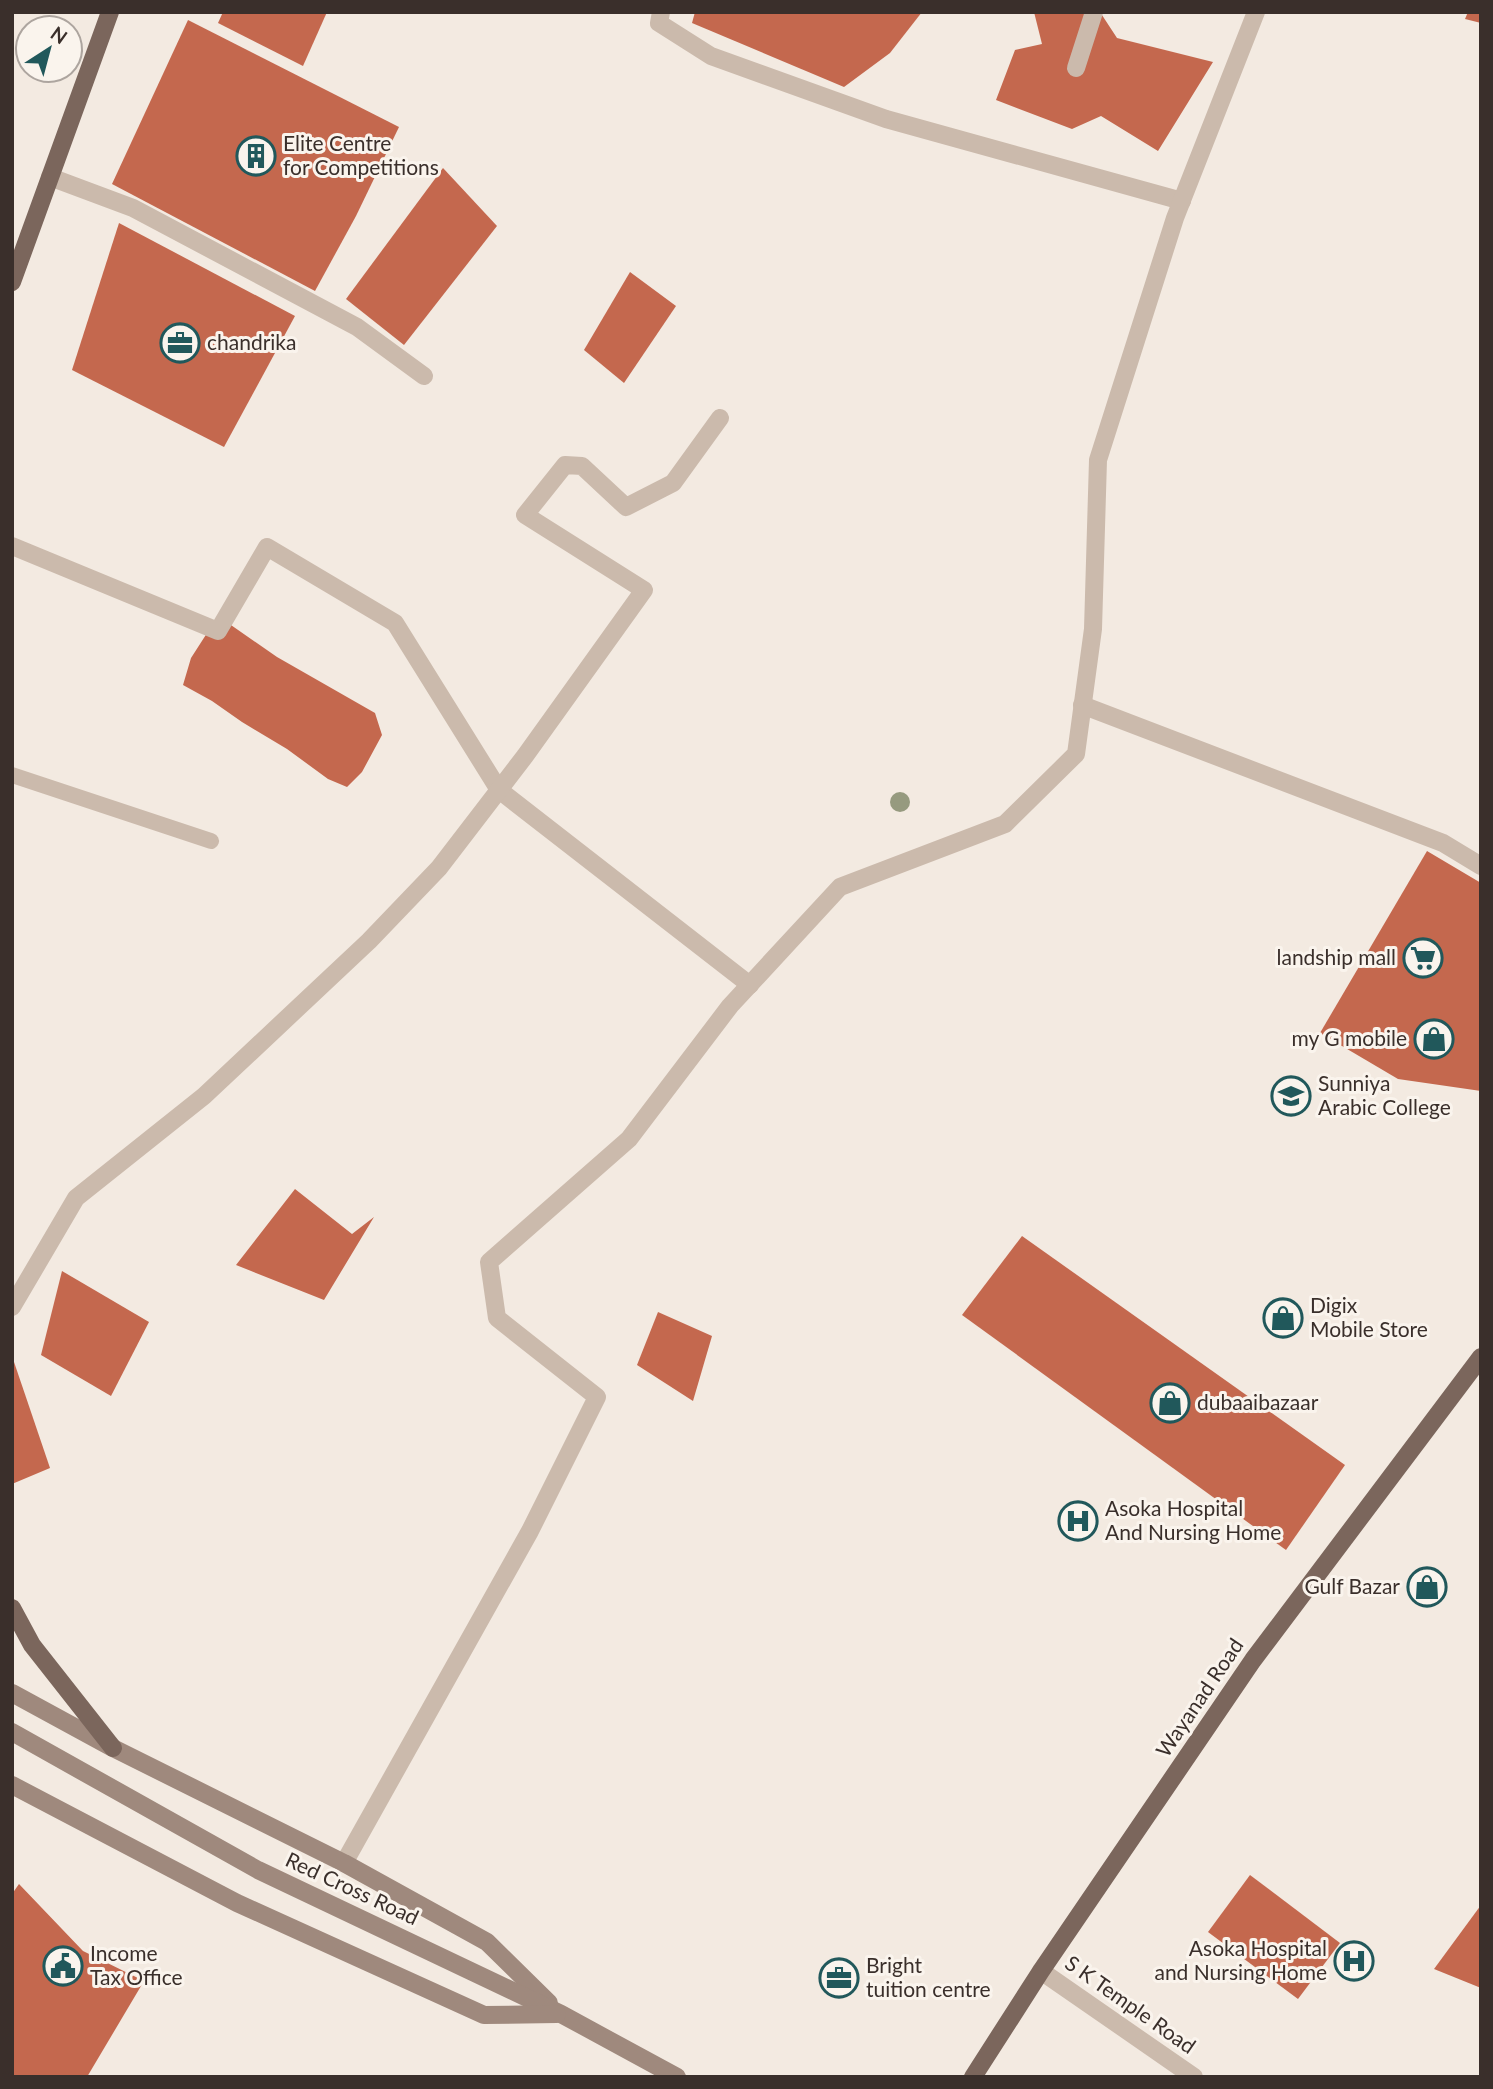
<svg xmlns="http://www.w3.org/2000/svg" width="1493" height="2089" viewBox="0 0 1493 2089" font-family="Lato,sans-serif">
  <rect width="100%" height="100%" fill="#f3eae1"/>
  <g fill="#c4684e">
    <polygon points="223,12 327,12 303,66 218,23"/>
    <polygon points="695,12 922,12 890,53 844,87 692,23"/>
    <polygon points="1034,12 1100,12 1117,38 1213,62 1158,151 1101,116 1072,129 996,100 1015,50 1042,44"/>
    <polygon points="1468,12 1481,12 1481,23 1465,19"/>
    <polygon points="188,20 399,127 356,216 315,291 112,184"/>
    <polygon points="443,168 497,226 404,345 346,299"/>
    <polygon points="119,223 295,316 224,447 72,370"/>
    <polygon points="630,272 676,306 624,383 584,350"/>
    <polygon points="218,616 277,657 375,713 382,735 362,772 347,787 328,779 287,749 242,722 212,701 183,685 191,658"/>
    <polygon points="1427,851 1481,883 1481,1091 1398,1079 1320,1033"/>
    <polygon points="295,1189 352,1234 374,1217 324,1300 236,1265"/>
    <polygon points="1022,1236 1345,1465 1286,1550 962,1315"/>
    <polygon points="62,1271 149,1322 111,1396 41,1355"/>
    <polygon points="658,1312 712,1336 693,1401 637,1365"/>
    <polygon points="13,1359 50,1468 12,1484 12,1360"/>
    <polygon points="1250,1875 1340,1943 1298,1999 1208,1932"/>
    <polygon points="19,1884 83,1951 144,1981 87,2077 12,2077 12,1894"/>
    <polygon points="1481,1905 1481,1988 1434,1969"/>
  </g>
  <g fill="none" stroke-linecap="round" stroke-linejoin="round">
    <polyline stroke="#cbbaac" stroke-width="16" points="12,775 211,841"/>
    <g stroke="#cbbaac" stroke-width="18">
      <polyline points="661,12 659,23 711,56 886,119 1182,201"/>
      <polyline points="1076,68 1094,12"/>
      <polyline points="50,177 133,208 357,327 424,376"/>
      <polyline points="12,546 218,631 267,547 395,623 499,790 750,985"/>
      <polyline points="1082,705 1443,843 1481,866"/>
      <polyline points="12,1307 76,1198 204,1096 369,941 439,868 525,756 644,590 525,515 565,465 582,466 626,507 673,483 720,418"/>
      <polyline points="344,1863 530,1531 597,1397 497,1318 489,1262 629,1139 730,1006 840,887 1005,824 1076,754 1093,629 1098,460 1175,218 1256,12"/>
    </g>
    <polyline stroke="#cbbaac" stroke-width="18" points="1041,1971 1194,2077"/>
    <g stroke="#9f897d" stroke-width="18">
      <polyline points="12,1693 113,1748 344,1863 487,1942 549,2003"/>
      <polyline points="12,1732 258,1870 561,2014 677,2077"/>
      <polyline points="12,1785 237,1903 484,2015 557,2014"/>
    </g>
    <g stroke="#7b665c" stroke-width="18">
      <polyline points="12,282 110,12"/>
      <polyline points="12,1608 32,1645 113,1748"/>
      <polyline points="973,2077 1041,1971 1253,1660 1481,1357"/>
    </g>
  </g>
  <circle fill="#969a7f" cx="900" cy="802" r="10"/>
  <defs>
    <g id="building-ring" transform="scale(2.0125)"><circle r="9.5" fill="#faf4ed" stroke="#21585b" stroke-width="1.5"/><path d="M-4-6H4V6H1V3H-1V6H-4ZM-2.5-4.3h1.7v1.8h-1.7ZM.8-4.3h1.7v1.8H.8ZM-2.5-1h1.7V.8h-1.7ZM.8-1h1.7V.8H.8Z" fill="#21585b"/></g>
    <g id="office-ring" transform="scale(2.0125)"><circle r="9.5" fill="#faf4ed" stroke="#21585b" stroke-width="1.5"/><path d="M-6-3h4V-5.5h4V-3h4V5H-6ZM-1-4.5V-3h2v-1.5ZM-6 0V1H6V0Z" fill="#21585b"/></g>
    <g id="supermarket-ring" transform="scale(2.0125)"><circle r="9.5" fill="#faf4ed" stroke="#21585b" stroke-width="1.5"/><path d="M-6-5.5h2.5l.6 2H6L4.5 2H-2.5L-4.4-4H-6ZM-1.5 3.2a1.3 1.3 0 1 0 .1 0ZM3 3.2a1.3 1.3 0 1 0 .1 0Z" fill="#21585b"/></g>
    <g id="shop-ring" transform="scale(2.0125)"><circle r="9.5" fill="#faf4ed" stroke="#21585b" stroke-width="1.5"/><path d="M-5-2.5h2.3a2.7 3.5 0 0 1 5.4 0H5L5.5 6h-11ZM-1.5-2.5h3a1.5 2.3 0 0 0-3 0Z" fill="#21585b"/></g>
    <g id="university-ring" transform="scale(2.0125)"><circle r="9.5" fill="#faf4ed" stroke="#21585b" stroke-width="1.5"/><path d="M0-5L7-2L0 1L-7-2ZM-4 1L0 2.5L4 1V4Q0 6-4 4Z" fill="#21585b"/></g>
    <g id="hospital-ring" transform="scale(2.0125)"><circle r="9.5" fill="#faf4ed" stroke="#21585b" stroke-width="1.5"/><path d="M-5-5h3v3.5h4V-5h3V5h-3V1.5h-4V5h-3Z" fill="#21585b"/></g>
    <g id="civic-ring" transform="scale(2.0125)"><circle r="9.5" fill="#faf4ed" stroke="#21585b" stroke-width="1.5"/><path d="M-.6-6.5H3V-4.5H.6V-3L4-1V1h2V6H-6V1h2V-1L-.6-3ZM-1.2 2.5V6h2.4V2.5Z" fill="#21585b"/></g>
  </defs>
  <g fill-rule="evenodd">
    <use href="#building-ring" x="256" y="156"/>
    <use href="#office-ring" x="180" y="343"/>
    <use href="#supermarket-ring" x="1423" y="958"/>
    <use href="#shop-ring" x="1434" y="1039"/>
    <use href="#university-ring" x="1291" y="1096"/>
    <use href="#shop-ring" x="1283" y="1318"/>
    <use href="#shop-ring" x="1170" y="1403"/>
    <use href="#hospital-ring" x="1078" y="1521"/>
    <use href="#shop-ring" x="1427" y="1587"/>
    <use href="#hospital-ring" x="1354" y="1961"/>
    <use href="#civic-ring" x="63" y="1966"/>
    <use href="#office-ring" x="839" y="1978"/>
  </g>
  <g text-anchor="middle" stroke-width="6" stroke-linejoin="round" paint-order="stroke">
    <g font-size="21" fill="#3a2f2b" stroke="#faf4ed" text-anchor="start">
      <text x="283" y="151">Elite Centre<tspan x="283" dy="24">for Competitions</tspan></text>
      <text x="207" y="350">chandrika</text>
      <text x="1396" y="965" text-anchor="end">landship mall</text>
      <text x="1407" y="1046" text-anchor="end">my G mobile</text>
      <text x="1318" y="1091">Sunniya<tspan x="1318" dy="24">Arabic College</tspan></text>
      <text x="1310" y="1313">Digix<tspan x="1310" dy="24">Mobile Store</tspan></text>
      <text x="1197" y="1410">dubaaibazaar</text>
      <text x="1105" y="1516">Asoka Hospital<tspan x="1105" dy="24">And Nursing Home</tspan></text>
      <text x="1400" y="1594" text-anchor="end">Gulf Bazar</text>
      <text x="1327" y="1956" text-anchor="end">Asoka Hospital<tspan x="1327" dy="24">and Nursing Home</tspan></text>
      <text x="90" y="1961">Income<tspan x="90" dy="24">Tax Office</tspan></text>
      <text x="866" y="1973">Bright<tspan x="866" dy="24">tuition centre</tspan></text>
    </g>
    <g font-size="21" fill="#3a2f2b" stroke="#faf4ed">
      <text transform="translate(1200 1698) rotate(-56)" y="7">Wayanad Road</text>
      <text transform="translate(352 1889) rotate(25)" y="7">Red Cross Road</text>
      <text transform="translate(1130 2005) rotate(35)" y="7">S K Temple Road</text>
    </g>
  </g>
  <rect width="1493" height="2089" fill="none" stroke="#3a2f2b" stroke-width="28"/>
  <g transform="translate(49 49) rotate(36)"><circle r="33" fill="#faf4ed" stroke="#ada59f" stroke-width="2"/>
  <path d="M0-5L12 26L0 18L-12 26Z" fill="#21585b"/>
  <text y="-10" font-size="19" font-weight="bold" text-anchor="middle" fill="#3a2f2b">N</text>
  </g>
</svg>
